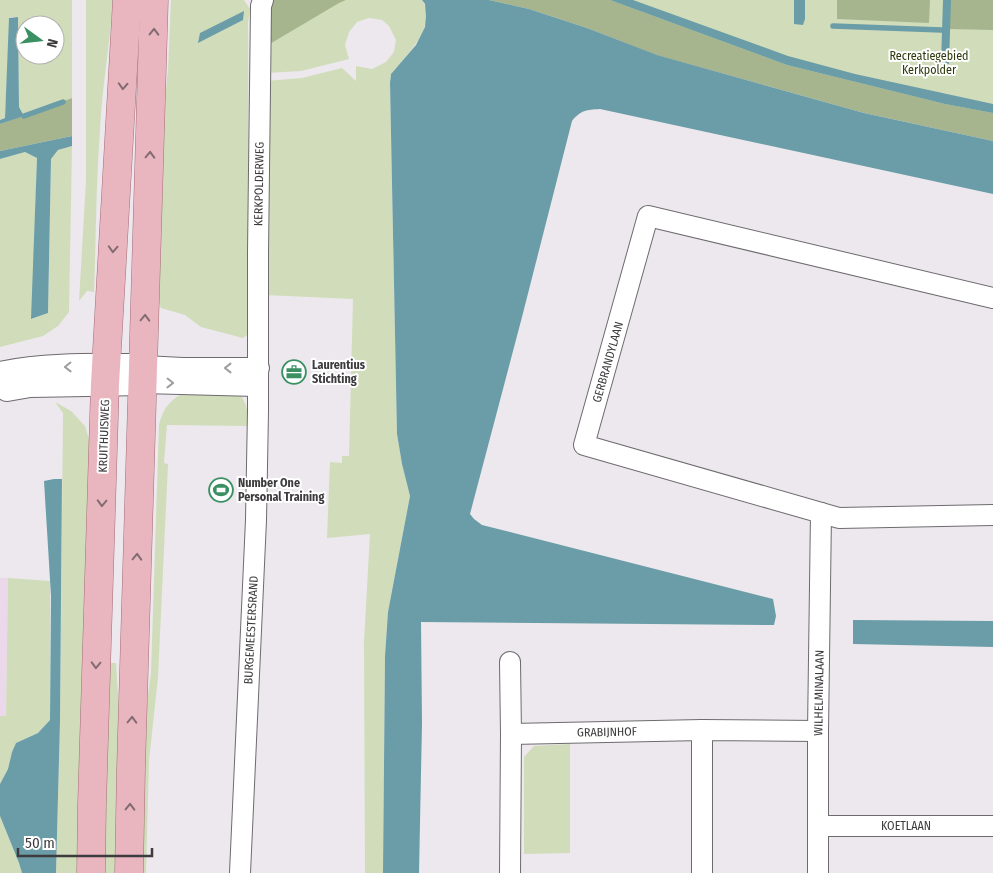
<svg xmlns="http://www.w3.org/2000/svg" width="993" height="873" viewBox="0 0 993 873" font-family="'Fira Sans Condensed',sans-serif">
  <rect width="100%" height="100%" fill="#ece8ed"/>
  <polygon fill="#ebd9eb" points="0,578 8,578 6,716 0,716"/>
  <g fill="#d1ddba" fill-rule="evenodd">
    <path d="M0,0H72V98L24,116L19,107L18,17H10L5,118L0,120ZM25,25H55V55H25Z"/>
    <path d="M86,0H113C110,44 102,87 100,130C96,184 96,238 94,292L87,291L79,301L86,180Z"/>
    <polygon points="171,0 244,0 250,9 248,23 249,325 247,335 243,338 201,327 185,315 161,308 159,303 159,206 162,127 168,70"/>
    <path d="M273,0H422C436,20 416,45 403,60C400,64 393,70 391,75C390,77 390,80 390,83L397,434L402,464L410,496L388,612L385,656L383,873H365L364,642L370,534L327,538L330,462L342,463V456H349L353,299L264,295L266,81L302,78L342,68L356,81V66L372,69L386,62L394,52L396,40L389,26L382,20L369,18L357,22L349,32L345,45L349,59L301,71L267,73Z"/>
    <polygon points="489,0 993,0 993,141 529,9"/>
    <polygon points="72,146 69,312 58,326 43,336 0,347 0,159 25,152 37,158 32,319 48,313 51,159 58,150"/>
    <path d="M185,392H235L242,397L246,405L248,416V426L167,425L164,463L168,464L158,677L149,761L146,873H139L141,754L151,672L159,425C163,408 170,400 185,392Z"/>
    <polygon points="55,402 71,411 85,426 91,446 82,873 56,873 60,721 63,413"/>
    <polygon points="8,578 50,581 50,720 38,733 16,743 12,752 8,769 0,784 0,716 6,716"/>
    <polygon points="108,663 116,663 122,754 119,873 102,873"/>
    <polygon points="570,744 570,853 524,854 524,757 534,746"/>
    <polygon points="0,816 19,863 22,873 0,873"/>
  </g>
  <g fill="#a7b58e">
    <polygon points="273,0 346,0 339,3 268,45 271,6"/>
    <polygon points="489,0 610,0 787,65 945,104 993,113 993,141 864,113 656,55 587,28 529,9"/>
    <polygon points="837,0 930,0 929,23 837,19"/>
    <polygon points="949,0 993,0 993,30 948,29"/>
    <polygon points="72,98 72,136 0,151 0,124"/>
  </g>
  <g fill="#6a9da7">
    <path d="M422,0H489L529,9L587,28L657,55L864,113L993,141V194L600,109C586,110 581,110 572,121L522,317L470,514L474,519L482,525L773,599L776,616L774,625L421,622L422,723L419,873H383L385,656L388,612L410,496L402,464L397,434L390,83L391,74L416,45L425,27L426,16L425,4Z"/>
    <polygon points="610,0 633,0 788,56 855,74 993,104 993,113 945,104 787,65"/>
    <polygon points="794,0 805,0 805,19 803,25 794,24"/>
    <polygon points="943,0 951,0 949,64 941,62"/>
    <polygon points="244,11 243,20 198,43 200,33"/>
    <polygon points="18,17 19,107 24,116 0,124 0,120 5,118 9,18"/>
    <polygon points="72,136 72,146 58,150 51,159 48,313 31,319 37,158 25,152 0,159 0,151"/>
    <polygon points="54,479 62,479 60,721 56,873 22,873 19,863 0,816 0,784 8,769 12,752 16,743 38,733 50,720 51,596 44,481"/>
    <polygon points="853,620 993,621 993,647 853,644"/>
  </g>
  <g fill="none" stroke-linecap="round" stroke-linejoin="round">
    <g stroke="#6a9da7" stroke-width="5.5">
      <polyline points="833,26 942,30"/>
      <polyline points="24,116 63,102"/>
    </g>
    <g stroke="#6e6b6f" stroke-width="22">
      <g id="minor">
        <polyline points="993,298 648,216 584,445 839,518 993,515"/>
        <polyline points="143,366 183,368 259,368"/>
        <polyline points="143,383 258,386"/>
        <polyline points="510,662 511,734 510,873"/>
        <polyline points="702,730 702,873"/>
        <polyline points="511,734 702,730 818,731"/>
        <polyline points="818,826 993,826"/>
        <polyline points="240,873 256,520 258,411 258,252 261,6 263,0"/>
        <polyline points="818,873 818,731 821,513"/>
      </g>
    </g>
    <g stroke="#6e6b6f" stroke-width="26">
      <g id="tertiary">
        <path d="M0,374C45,364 98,366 143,366"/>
        <polyline points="7,389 30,385 143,383"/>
      </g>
    </g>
    <g stroke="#a36c77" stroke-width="29">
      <g id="primary">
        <polyline points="91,873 92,804 105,384 127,0"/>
        <polyline points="129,873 131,768 154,0"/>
      </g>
    </g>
    <use href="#minor" stroke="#fff" stroke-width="20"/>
    <use href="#tertiary" stroke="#fff" stroke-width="24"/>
    <use href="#primary" stroke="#e9b6c0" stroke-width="28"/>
  </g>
  <defs><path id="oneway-chevron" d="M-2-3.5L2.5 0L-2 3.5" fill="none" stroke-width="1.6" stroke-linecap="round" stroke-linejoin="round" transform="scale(1.25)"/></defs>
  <g stroke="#826c71">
    <use href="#oneway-chevron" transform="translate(154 32) rotate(-89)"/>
    <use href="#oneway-chevron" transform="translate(123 86) rotate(93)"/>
    <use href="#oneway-chevron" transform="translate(150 155) rotate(-88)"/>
    <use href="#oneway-chevron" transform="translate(113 249) rotate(93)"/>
    <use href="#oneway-chevron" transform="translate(145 318) rotate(-88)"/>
    <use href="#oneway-chevron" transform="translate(102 503) rotate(92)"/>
    <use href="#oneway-chevron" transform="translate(137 557) rotate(-88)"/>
    <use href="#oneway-chevron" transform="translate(96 665) rotate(92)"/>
    <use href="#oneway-chevron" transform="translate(132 720) rotate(-88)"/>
    <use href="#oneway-chevron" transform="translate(130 807) rotate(-89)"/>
  </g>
  <g stroke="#9e9d9e">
    <use href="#oneway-chevron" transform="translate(68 367) rotate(179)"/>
    <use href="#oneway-chevron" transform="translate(228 368) rotate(-180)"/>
    <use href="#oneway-chevron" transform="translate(170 383) rotate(1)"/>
  </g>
  <defs>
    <g id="office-ring" transform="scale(1.25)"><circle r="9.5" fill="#fff" stroke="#3a9063" stroke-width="1.5"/><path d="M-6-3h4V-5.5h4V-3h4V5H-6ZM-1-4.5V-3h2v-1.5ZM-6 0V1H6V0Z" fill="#3a9063"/></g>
    <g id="stadium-ring" transform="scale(1.25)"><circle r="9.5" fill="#fff" stroke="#3a9063" stroke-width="1.5"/><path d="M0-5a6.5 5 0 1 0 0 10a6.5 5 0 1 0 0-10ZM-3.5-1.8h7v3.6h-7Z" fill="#3a9063"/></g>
  </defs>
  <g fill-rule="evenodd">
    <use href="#office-ring" x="294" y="372"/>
    <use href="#stadium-ring" x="221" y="490"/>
  </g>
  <g text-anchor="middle" stroke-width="4" stroke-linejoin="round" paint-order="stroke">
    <g font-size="12" fill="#2f3b0e" stroke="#fff">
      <text x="929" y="60">Recreatiegebied<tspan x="929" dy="14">Kerkpolder</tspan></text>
    </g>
    <g font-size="12" fill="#3d3b3d" stroke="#fff">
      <text transform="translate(259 184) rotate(-89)" y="4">KERKPOLDERWEG</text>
      <text transform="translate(608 362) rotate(-74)" y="4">GERBRANDYLAAN</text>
      <text transform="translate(104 436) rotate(-88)" y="4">KRUITHUISWEG</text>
      <text transform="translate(251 630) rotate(-87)" y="4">BURGEMEESTERSRAND</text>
      <text transform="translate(819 693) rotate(-89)" y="4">WILHELMINALAAN</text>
      <text transform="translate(607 732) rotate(-1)" y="4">GRABIJNHOF</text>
      <text x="906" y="830">KOETLAAN</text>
    </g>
    <g font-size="12" font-weight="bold" fill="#3d3b3d" stroke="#fff" text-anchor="start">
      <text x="312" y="369">Laurentius<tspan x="312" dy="14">Stichting</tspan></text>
      <text x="238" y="487">Number One<tspan x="238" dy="14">Personal Training</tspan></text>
    </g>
  </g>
  <g transform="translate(40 40) rotate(105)"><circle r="24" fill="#ffffff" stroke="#b1b1b1"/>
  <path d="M0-4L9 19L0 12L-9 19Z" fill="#3a9063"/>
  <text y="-8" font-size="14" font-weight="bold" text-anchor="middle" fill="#3d3b3d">N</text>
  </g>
  <path d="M18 848v8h134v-8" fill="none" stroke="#3d3b3d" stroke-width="2.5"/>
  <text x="25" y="848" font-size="15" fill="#3d3b3d" stroke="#ffffff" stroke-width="4" paint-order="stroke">50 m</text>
</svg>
